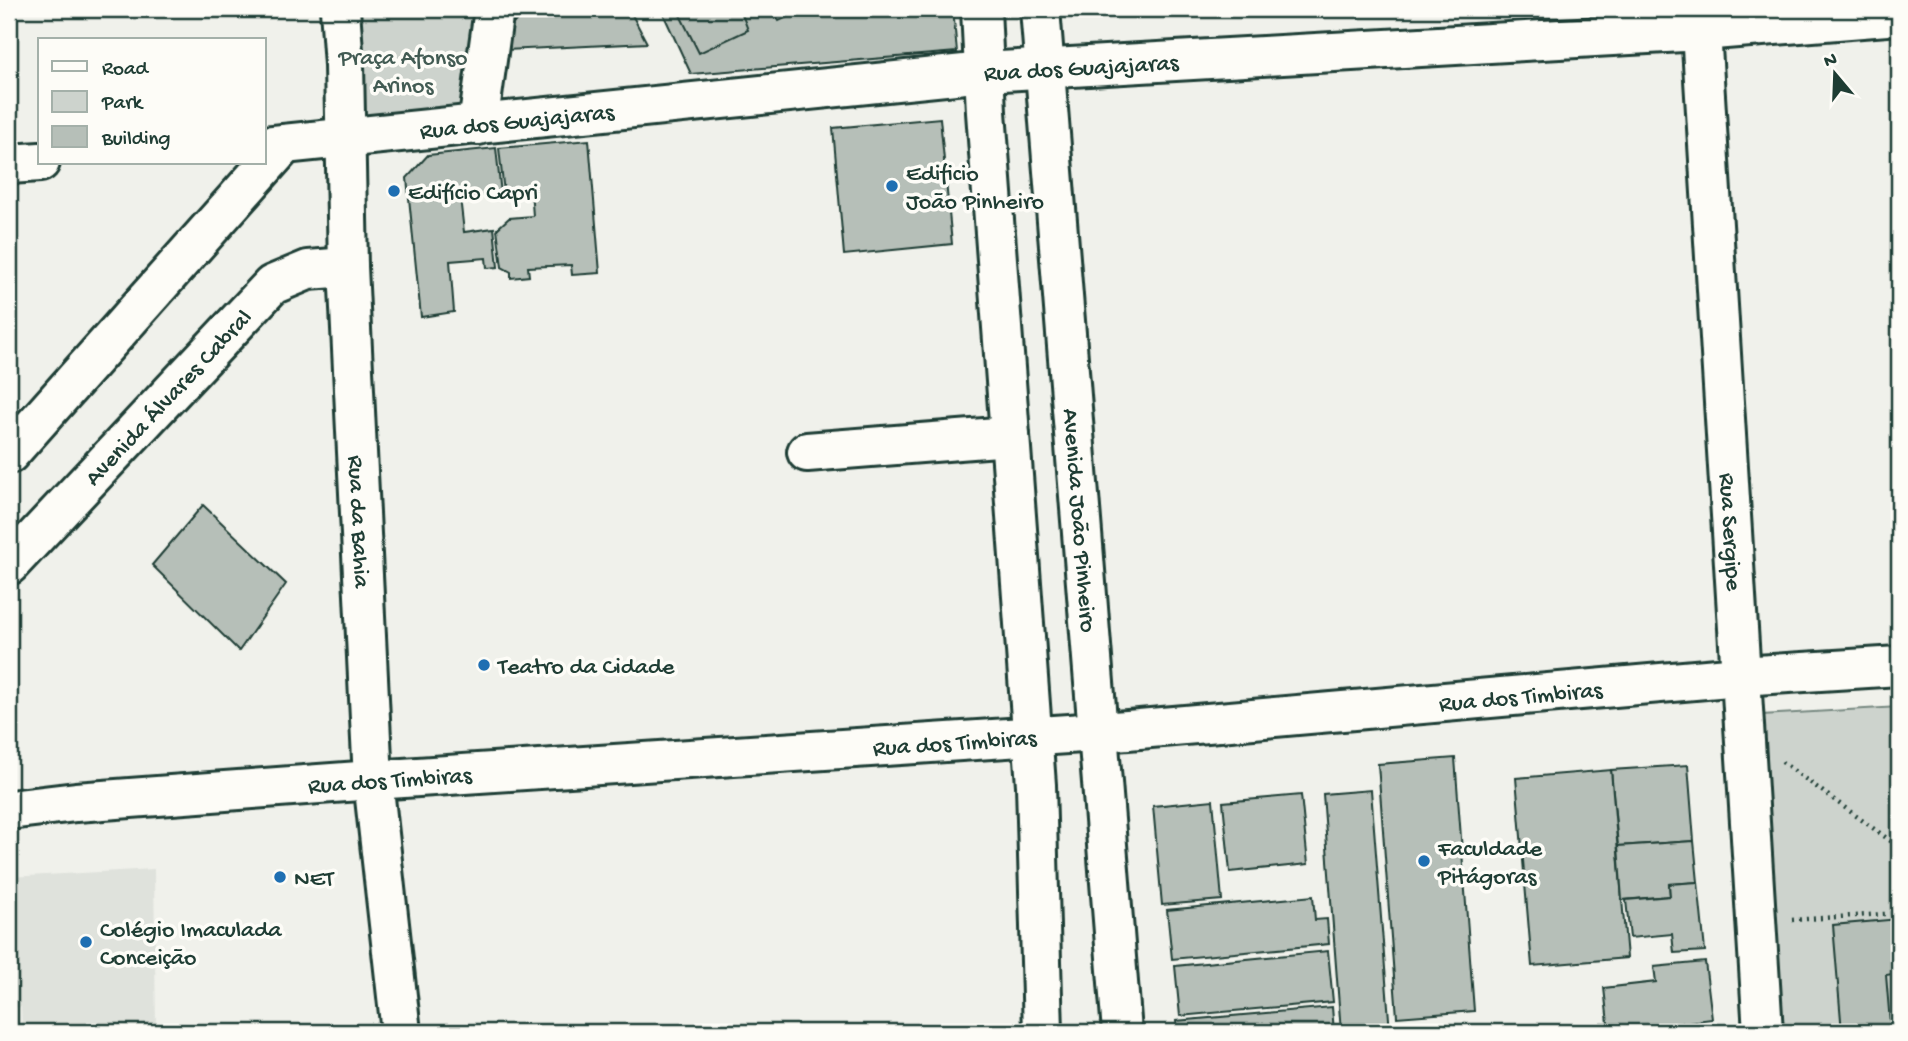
<svg xmlns="http://www.w3.org/2000/svg" width="1908" height="1041" viewBox="0 0 1908 1041" font-family="'Gochi Hand',sans-serif">
  <rect width="100%" height="100%" fill="#f0f1eb"/>
  <filter id="ink" filterUnits="userSpaceOnUse"><feTurbulence type="fractalNoise" baseFrequency=".0143" numOctaves="2"/><feDisplacementMap in="SourceGraphic" scale="14" xChannelSelector="R" yChannelSelector="G"/><feConvolveMatrix kernelMatrix="1 2 1 2 8 2 1 2 1" color-interpolation-filters="sRGB"/></filter>
  <g filter="url(#ink)">
    <polygon fill="#dfe2dc" points="154,869 156,1032 22,1032 21,1007 9,1008 9,877"/>
    <g fill="#cdd3cd" stroke="#768880" stroke-width="2">
      <polygon points="338,9 495,9 482,123 346,138"/>
      <polygon points="1899,707 1899,1032 1763,1032 1743,716"/>
    </g>
    <g fill="#b6bfb8" stroke="#1f3d34" stroke-width="2">
      <polygon points="526,9 629,9 647,43 506,50 501,38"/>
      <polygon points="661,9 953,9 957,52 691,74"/>
      <polygon points="677,9 740,9 748,30 699,53"/>
      <polygon points="773,9 805,9 779,21"/>
      <polygon points="940,118 952,244 844,255 833,128"/>
      <polygon points="589,140 600,273 572,275 571,265 528,267 529,276 511,278 511,272 502,267 497,229 509,218 533,216 531,190 504,193 499,148"/>
      <polygon points="496,148 501,194 460,197 464,232 494,228 498,267 487,268 486,258 450,261 454,312 421,317 407,178 428,155"/>
      <polygon points="203,505 286,584 239,651 152,565"/>
      <polygon points="1455,758 1474,1011 1397,1017 1378,764"/>
      <polygon points="1688,765 1694,841 1618,846 1611,770"/>
      <polygon points="1611,770 1627,958 1532,966 1516,778"/>
      <polygon points="1371,790 1390,1032 1341,1032 1323,794"/>
      <polygon points="1301,795 1308,864 1230,872 1223,802"/>
      <polygon points="1213,800 1222,900 1162,905 1153,806"/>
      <polygon points="1694,841 1698,882 1669,884 1670,896 1622,900 1618,846"/>
      <polygon points="1698,882 1705,951 1674,953 1672,934 1630,938 1626,900 1670,896 1669,884"/>
      <polygon points="1313,896 1315,920 1327,919 1329,944 1172,959 1167,910"/>
      <polygon points="1899,919 1899,973 1886,975 1890,1023 1899,1022 1899,1032 1842,1032 1833,925"/>
      <polygon points="1328,951 1333,1002 1180,1016 1175,966"/>
      <polygon points="1705,962 1712,1019 1609,1032 1604,988 1656,982 1654,967"/>
      <polygon points="1332,1007 1334,1032 1177,1032 1176,1021"/>
    </g>
    <g fill="none" stroke-linecap="round" stroke-linejoin="round">
      <g stroke="#1f3d34" stroke-width="44">
        <g id="minor">
          <path id="s1" d="M340,9L344,65L348,267L373,780L401,1032"/>
          <polyline points="981,9 986,112 1036,785 1043,1032"/>
          <path id="s2" d="M1040,9L1122,1032"/>
          <path id="s3" d="M1684,15L1701,31L1763,1032"/>
          <polyline points="478,125 494,9"/>
          <path id="s4" d="M264,146L984,72L1701,31L1899,15"/>
          <polyline points="9,164 40,162"/>
          <polyline points="807,452 1010,436"/>
          <polyline points="9,454 284,145"/>
          <path id="s5" d="M9,565L272,285L308,270L348,267"/>
          <path id="s6" d="M9,810L76,802L373,780L1128,730L1740,676L1899,666"/>
        </g>
      </g>
      <g stroke="#1f3d34" stroke-width="4.5" stroke-dasharray="2 5" stroke-linecap="butt">
        <polyline points="1782,762 1899,847"/>
        <polyline points="1792,920 1899,913"/>
      </g>
      <use href="#minor" stroke="#fdfcf7" stroke-width="38"/>
    </g>
  </g>
  <g fill="#1f6fb2" stroke="#fdfcf7" stroke-width="2.5">
    <circle cx="892" cy="186" r="7"/>
    <circle cx="394" cy="191" r="7"/>
    <circle cx="484" cy="665" r="7"/>
    <circle cx="1424" cy="861" r="7"/>
    <circle cx="280" cy="877" r="7"/>
    <circle cx="86" cy="942" r="7"/>
  </g>
  <g text-anchor="middle" stroke-width="7" stroke-linejoin="round" paint-order="stroke">
    <g font-size="24" fill="#425b53" stroke="#fdfcf7">
      <text x="403" y="64">Praça Afonso<tspan x="403" dy="28">Arinos</tspan></text>
    </g>
    <g font-size="24" fill="#1f3d34" stroke="#fdfcf7">
      <text dy="8" stroke="none"><textPath href="#s4" startOffset="821">Rua dos Guajajaras</textPath></text>
      <text dy="8" stroke="none"><textPath href="#s4" startOffset="254">Rua dos Guajajaras</textPath></text>
      <text dy="8" stroke="none"><textPath href="#s5" startOffset="231">Avenida Álvares Cabral</textPath></text>
      <text dy="8" stroke="none"><textPath href="#s1" startOffset="513">Rua da Bahia</textPath></text>
      <text dy="8" stroke="none"><textPath href="#s2" startOffset="513">Avenida João Pinheiro</textPath></text>
      <text dy="8" stroke="none"><textPath href="#s3" startOffset="525">Rua Sergipe</textPath></text>
      <text dy="8" stroke="none"><textPath href="#s6" startOffset="1516">Rua dos Timbiras</textPath></text>
      <text dy="8" stroke="none"><textPath href="#s6" startOffset="948">Rua dos Timbiras</textPath></text>
      <text dy="8" stroke="none"><textPath href="#s6" startOffset="382">Rua dos Timbiras</textPath></text>
    </g>
    <g font-size="24" fill="#1f3d34" stroke="#fdfcf7" text-anchor="start">
      <text x="906" y="180">Edificio<tspan x="906" dy="28">João Pinheiro</tspan></text>
      <text x="408" y="199">Edifício Capri</text>
      <text x="498" y="673">Teatro da Cidade</text>
      <text x="1438" y="855">Faculdade<tspan x="1438" dy="28">Pitágoras</tspan></text>
      <text x="294" y="885">NET</text>
      <text x="100" y="936">Colégio Imaculada<tspan x="100" dy="28">Conceição</tspan></text>
    </g>
  </g>
  <rect width="1908" height="1041" fill="none" stroke="#fdfcf7" stroke-width="35"/>
  <rect x="18" y="18" width="1873" height="1006" fill="none" stroke="#1f3d34" stroke-width="2.5" filter="url(#ink)"/>
  <rect x="38" y="38" width="228" height="126" fill="#fdfcf7" stroke="#a4b0a9" stroke-width="2"/>
  <rect x="52" y="61" width="35" height="10" fill="#fdfcf7" stroke="#a4b0a9" stroke-width="2"/>
  <text x="102" y="74" font-size="21" fill="#1f3d34">Road</text>
  <rect x="52" y="91" width="35" height="21" fill="#cdd3cd" stroke="#a4b0a9" stroke-width="2"/>
  <text x="102" y="108" font-size="21" fill="#1f3d34">Park</text>
  <rect x="52" y="126" width="35" height="21" fill="#b6bfb8" stroke="#a4b0a9" stroke-width="2"/>
  <text x="102" y="144" font-size="21" fill="#1f3d34">Building</text>
  <g transform="translate(1835 74) rotate(341)" stroke="#fdfcf7" stroke-width="5" paint-order="stroke">
  <path d="M0-5L12 26L0 18L-12 26Z" fill="#1f3d34"/>
  <text y="-10" font-size="19" font-weight="bold" text-anchor="middle" fill="#1f3d34">N</text>
  </g>
</svg>
